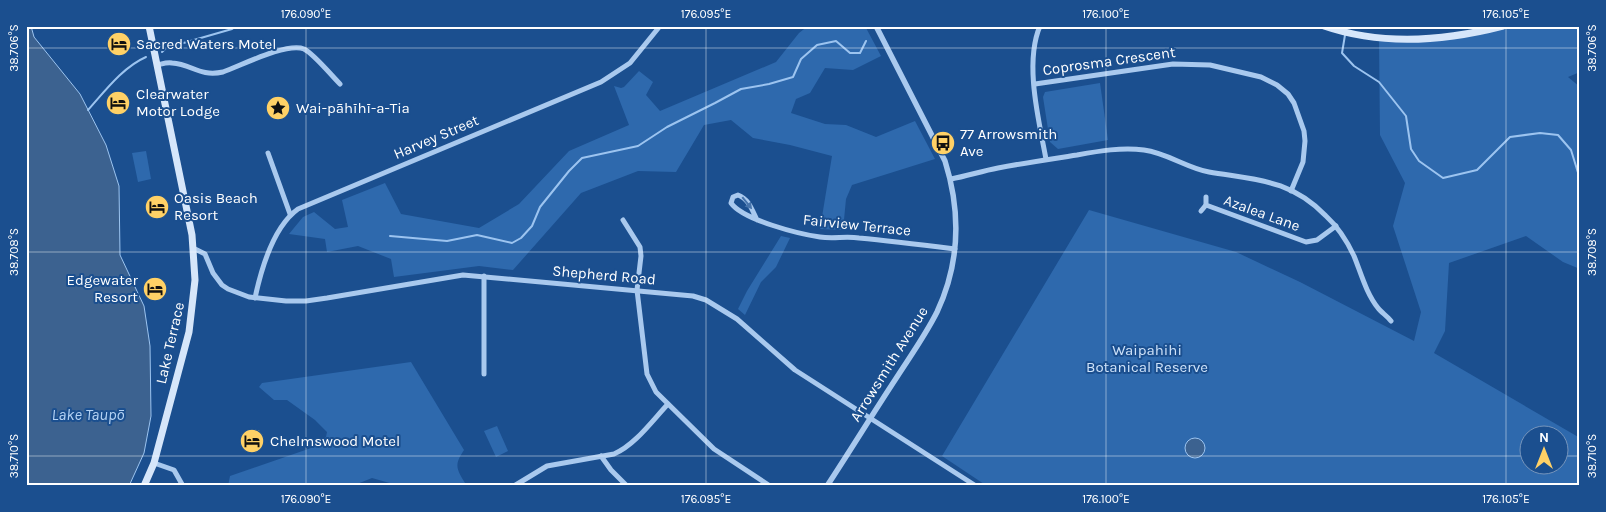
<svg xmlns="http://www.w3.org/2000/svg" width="1606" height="512" viewBox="0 0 1606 512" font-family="Karla,sans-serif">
  <rect width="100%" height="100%" fill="#1b4f8f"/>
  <g fill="#2e69ad" fill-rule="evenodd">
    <polygon points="808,26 865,26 881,56 853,70 825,68 810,93 796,99 791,113 825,124 846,125 876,137 915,121 935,159 852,185 846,199 843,230 820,229 832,156 790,145 753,138 731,120 704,125 676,172 638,171 581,193 513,270 479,266 394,277 391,259 358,246 327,252 325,239 289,234 303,217 314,212 335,229 348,227 342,200 385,183 401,214 479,228 519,204 569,151 629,125 614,86 621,88 624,87 639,71 653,82 646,95 660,111 776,62 799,33"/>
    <path d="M1505,26H1580V72L1568,77L1580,87V269L1563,262L1526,236L1449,263L1445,331L1434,353L1580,438V486H987L942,456L1089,210L1236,252L1300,282L1414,341L1421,312L1393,226L1405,183L1380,135L1379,39L1412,41ZM1528,434H1558V464H1528Z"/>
    <polygon points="1100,83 1108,140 1058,149 1050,142 1043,97 1045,92"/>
    <polygon points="146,151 151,179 138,182 132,153"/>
    <polygon points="781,236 790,238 776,267 761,282 745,315 738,309 747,291"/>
    <path d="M411,362L464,450C453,466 457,470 467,486H400L372,478L352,486H228L230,476L314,447L326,437L327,432L315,420L287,400H274L259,387L262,383Z"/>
    <polygon points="497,426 508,451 496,457 484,431"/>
  </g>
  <g fill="#3c6290" stroke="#9cc4f0">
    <polygon points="26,26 31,26 34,37 80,94 106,145 119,186 120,255 144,306 150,346 151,416 144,453 129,486 26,486"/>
    <circle cx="1195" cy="448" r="10"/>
  </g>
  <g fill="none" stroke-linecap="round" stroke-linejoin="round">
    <g stroke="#9cc4f0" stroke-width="2">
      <polyline points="1345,35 1342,53 1354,66 1379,82 1406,116 1411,149 1419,161 1443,178 1477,170 1510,137 1540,133 1558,135 1571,150 1580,179"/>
      <polyline points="162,52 166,48 232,29 236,26"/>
      <path d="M88,110C105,91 123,67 146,57"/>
      <polyline points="390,236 447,241 477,235 512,243 521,238 532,226 540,207 569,171 582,158 638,146 667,127 715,103 741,89 769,84 793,77 801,59 817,45 836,41 850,53 860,53 866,41"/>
    </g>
    <g stroke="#a9c9ee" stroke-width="5">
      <path d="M1040,26C1024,63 1039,121 1046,159"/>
      <path d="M157,65C162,64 167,62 172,63C192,64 199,77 223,72C240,66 287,42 304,49C314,54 331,75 340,84"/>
      <polyline points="1035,84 1173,64 1210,65 1261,77 1277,85 1288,94 1294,103 1304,131 1305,141 1303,162 1291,191"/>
      <polyline points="268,153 290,214"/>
      <path d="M951,179C967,176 982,171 998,168C1024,163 1051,159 1077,155C1099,151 1122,147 1144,150C1167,153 1187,168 1209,172C1256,180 1290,179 1326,216C1338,227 1347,241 1354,256C1361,273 1366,293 1378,308C1381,312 1387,316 1391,321"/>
      <polyline points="1206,197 1206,205 1306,242 1317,240 1336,226"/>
      <polyline points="1201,211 1206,205"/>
      <polyline points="623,220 640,247 641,256 637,290 647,374 656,392 714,449 770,486"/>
      <path d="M757,220C752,210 749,199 738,195L733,197L731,203C743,220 799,234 820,237C833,239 846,236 859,238C891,241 923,245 955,249"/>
      <polyline points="195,249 205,254 213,273 222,285 228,289 249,297 286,301 306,301 327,298 463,275 693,296 706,300 737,319 795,370 976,486"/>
      <path d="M255,298C261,270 273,227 298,209L601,82L630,63L660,26"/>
      <polyline points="484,374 484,276"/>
      <polyline points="601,456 611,470 627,486"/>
      <polyline points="154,463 174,470 183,486"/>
      <path d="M514,486L547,466L614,454C635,445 652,421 668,404"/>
    </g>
    <path stroke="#a9c9ee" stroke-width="5.5" d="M827,486C850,451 872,415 895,380C909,358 925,336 937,312C960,263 961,212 945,161L876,26"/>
    <g stroke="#d6e6fa" stroke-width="7">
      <path d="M1324,26C1382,46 1445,41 1503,26"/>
      <polyline points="144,486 154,463 189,332 195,280 192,235 149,26"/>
    </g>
  </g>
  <defs><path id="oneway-solid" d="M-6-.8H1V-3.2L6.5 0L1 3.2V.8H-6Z" transform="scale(1.25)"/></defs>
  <use fill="#4674ac" href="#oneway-solid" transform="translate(747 203) rotate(51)"/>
  <path fill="none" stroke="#fff" stroke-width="1" stroke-opacity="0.45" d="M306,26V486M706,26V486M1106,26V486M1506,26V486M26,48H1580M26,252H1580M26,456H1528M1558,456H1580"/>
  <defs>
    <g id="hotel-disc" transform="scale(1.25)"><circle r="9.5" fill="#ffd166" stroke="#1b4f8f"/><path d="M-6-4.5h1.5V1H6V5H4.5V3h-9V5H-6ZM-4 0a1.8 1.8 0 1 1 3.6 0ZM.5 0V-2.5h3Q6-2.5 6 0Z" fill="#111"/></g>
    <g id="sight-disc" transform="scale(1.25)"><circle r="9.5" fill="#ffd166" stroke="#1b4f8f"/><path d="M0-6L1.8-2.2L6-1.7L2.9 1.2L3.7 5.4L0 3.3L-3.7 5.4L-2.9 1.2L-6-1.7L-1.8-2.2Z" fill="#111"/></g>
    <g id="bus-disc" transform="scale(1.25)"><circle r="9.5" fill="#ffd166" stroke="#1b4f8f"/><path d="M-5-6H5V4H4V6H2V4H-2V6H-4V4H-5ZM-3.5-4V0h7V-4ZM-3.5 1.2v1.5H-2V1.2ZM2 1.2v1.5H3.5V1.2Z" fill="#111"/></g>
  </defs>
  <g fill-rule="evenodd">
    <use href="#hotel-disc" x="119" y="44"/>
    <use href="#hotel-disc" x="118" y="103"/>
    <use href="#sight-disc" x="278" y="108"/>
    <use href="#bus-disc" x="943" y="143"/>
    <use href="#hotel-disc" x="157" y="207"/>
    <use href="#hotel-disc" x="155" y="289"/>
    <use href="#hotel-disc" x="252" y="441"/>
  </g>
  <g text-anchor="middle" stroke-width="4" stroke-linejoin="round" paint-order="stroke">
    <g font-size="15" fill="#fff" stroke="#1b4f8f" text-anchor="start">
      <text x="136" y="49">Sacred Waters Motel</text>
      <text x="136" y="99">Clearwater<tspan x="136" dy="17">Motor Lodge</tspan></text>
      <text x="296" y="113">Wai-pāhīhī-a-Tia</text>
      <text x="960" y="139">77 Arrowsmith<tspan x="960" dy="17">Ave</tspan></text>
      <text x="174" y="203">Oasis Beach<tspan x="174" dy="17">Resort</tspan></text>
      <text x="138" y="285" text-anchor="end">Edgewater<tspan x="138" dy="17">Resort</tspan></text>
      <text x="270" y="446">Chelmswood Motel</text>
    </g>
    <g font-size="15" fill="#fff" stroke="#1b4f8f">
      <text transform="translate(1109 61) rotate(-8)" y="5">Coprosma Crescent</text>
      <text transform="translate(436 137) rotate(-23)" y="5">Harvey Street</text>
      <text transform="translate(1262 213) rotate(20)" y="5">Azalea Lane</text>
      <text transform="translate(857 225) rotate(6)" y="5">Fairview Terrace</text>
      <text transform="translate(604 275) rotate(5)" y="5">Shepherd Road</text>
      <text transform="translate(170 343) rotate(-77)" y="5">Lake Terrace</text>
      <text transform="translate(889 364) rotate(-58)" y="5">Arrowsmith Avenue</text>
    </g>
    <g font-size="15" fill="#cfe3fa" stroke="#1b4f8f">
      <text x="1147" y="355">Waipahihi<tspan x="1147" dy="17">Botanical Reserve</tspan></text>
    </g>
    <g font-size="16" font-style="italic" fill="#b5d3f5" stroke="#1b4f8f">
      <text x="88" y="420">Lake Taupō</text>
    </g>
  </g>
  <rect width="1606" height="512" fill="none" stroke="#1b4f8f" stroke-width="55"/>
  <g transform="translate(1544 450)"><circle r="24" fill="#1b4f8f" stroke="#7695bc"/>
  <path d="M0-4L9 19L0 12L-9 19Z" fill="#ffd166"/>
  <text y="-8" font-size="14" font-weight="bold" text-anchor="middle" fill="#ffffff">N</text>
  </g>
  <rect x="28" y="28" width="1550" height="456" fill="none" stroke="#fff" stroke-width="2"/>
  <g font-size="12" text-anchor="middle" fill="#fff">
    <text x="306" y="18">176.090°E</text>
    <text x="706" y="18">176.095°E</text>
    <text x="1106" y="18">176.100°E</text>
    <text x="1506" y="18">176.105°E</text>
    <text transform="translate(14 48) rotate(-90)" y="4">38.706°S</text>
    <text transform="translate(1592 48) rotate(-90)" y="4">38.706°S</text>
    <text transform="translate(14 252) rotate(-90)" y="4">38.708°S</text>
    <text transform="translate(1592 252) rotate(-90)" y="4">38.708°S</text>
    <text transform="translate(14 456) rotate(-90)" y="4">38.710°S</text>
    <text transform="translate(1592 456) rotate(-90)" y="4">38.710°S</text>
    <text x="306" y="503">176.090°E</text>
    <text x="706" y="503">176.095°E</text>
    <text x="1106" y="503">176.100°E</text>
    <text x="1506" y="503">176.105°E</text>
  </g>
</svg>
